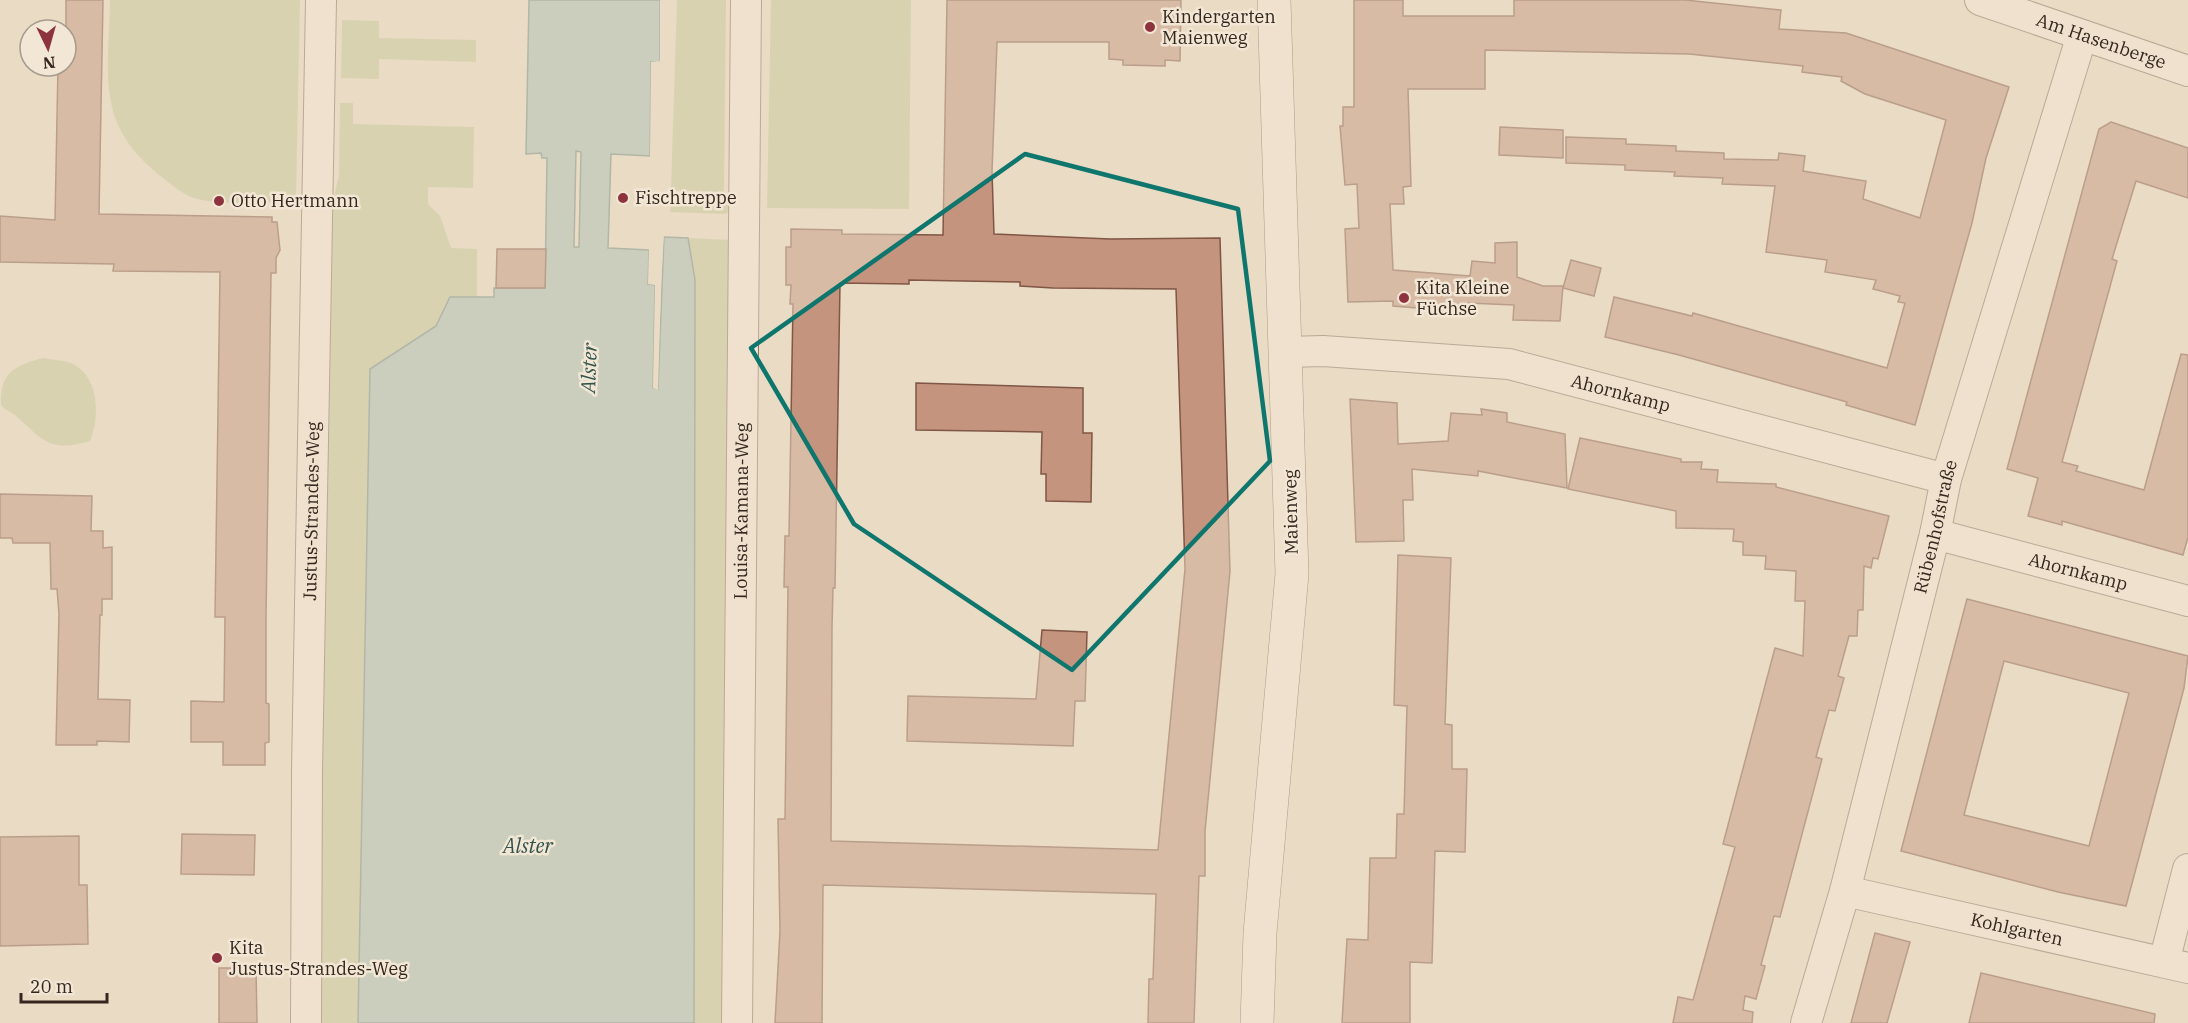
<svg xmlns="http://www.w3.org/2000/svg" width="2188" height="1023" viewBox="0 0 2188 1023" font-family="'IBM Plex Serif',serif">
  <rect width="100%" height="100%" fill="#eadbc5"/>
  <g fill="#c6c79a">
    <path d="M110,0H300L296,195L285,202C258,202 229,205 202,200C186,198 172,185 159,175C94,123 109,74 110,0Z"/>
    <polygon points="677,0 726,0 724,192 671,190"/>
    <polygon points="771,0 911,0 909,209 767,208"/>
    <polygon points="342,20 379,21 379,38 476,40 476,62 379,59 379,79 341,78"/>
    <polygon points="340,103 353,103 353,124 474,127 473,188 428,187 428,204 440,216 451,248 477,249 477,297 450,297 436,326 370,369 358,1023 318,1023 328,225 339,175"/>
    <polygon points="671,201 733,203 733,211 724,214 670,212"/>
    <polygon points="688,238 731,240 729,1023 694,1023 695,280"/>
    <path d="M43,358C52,360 66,360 75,365C99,379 100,418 90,441C50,453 43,440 16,416C11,412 5,410 1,405C0,372 14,366 43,358Z"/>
  </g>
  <path fill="#a6beb4" stroke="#6e8b81" stroke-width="1.5" fill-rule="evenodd" d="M529,0H660V62H651L650,156L611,154L608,248L649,250L648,284L655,285L653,388L658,389L664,237L688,238L695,280L694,1023H358L370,369L436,326L450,297H494V288H545L547,158H542L541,153L526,154ZM576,151L581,152L579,247H574Z"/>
  <g fill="#eadbc5">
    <polygon points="660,0 663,0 662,62 654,65 653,156 650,159 651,62 660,61"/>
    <polygon points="664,234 661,285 658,390 653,388 655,285 648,284 649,247 652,250 651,282 658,284 661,237"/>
  </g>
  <g fill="#c4947f" stroke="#805645" stroke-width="1.5" fill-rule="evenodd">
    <polygon points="66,0 103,0 99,214 272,217 272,222 277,222 280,250 276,258 276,273 271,273 266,617 266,703 269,704 269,742 265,743 265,765 223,765 223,742 191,742 191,701 224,702 225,617 215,617 220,272 113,271 114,264 0,262 0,216 55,220 58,66 66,66"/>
    <path d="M947,0H1181L1180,61L1165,60V66L1123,65V60L1109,59V42H997L992,171L994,234L1110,239L1220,238L1230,571L1205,831V876H1199L1194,1023H1148L1149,979H1153L1156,894L823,885L822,1023H775L780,931L778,819H785L788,587H784L785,536H789L793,304H790L791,285H786V247H791V229L842,230V234L943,235ZM909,280L1020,282V286L1053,288L1176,289L1185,569L1158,850L831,841L832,627L833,588H835L840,283L909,284Z"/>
    <polygon points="1354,0 1403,0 1403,16 1514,16 1514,0 1685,0 1781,10 1779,29 1846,33 2009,87 1986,158 1972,223 1915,425 1846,405 1847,402 1679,355 1605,337 1614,297 1692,316 1693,313 1887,368 1905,303 1898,302 1900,296 1873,289 1876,280 1825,272 1827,260 1766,252 1775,186 1722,184 1723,178 1674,176 1675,172 1625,170 1625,165 1566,163 1566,137 1626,139 1626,144 1676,146 1676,151 1724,153 1724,159 1778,160 1779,153 1805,156 1803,171 1866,181 1863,199 1920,218 1946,120 1865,94 1841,81 1842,77 1802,72 1803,66 1689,54 1485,50 1485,89 1408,89 1411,186 1403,187 1404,204 1390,204 1393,270 1470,276 1472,261 1495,263 1495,243 1517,242 1517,277 1543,286 1563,286 1560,321 1513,320 1514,305 1468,303 1467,312 1393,306 1393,301 1348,302 1345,229 1359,228 1357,184 1345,185 1340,126 1343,126 1343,107 1354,107"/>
    <polygon points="2111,122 2188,148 2188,198 2136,181 2112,259 2117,261 2062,462 2078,466 2076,471 2144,490 2181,354 2188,355 2188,537 2183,555 2062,521 2062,525 2028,516 2038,478 2007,469 2099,129"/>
    <polygon points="1500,127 1563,130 1563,158 1499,155"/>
    <polygon points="497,249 546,249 545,288 496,288"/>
    <polygon points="1571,260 1601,268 1594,296 1563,288"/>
    <polygon points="916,383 1083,388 1083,433 1092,433 1091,502 1046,501 1046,474 1041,474 1042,432 916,430"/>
    <polygon points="1350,399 1397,403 1398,444 1448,441 1451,413 1482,415 1481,409 1507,413 1507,422 1565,434 1567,488 1478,471 1478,476 1412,469 1413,500 1403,500 1404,541 1356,542"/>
    <polygon points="1580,438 1681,459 1681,462 1702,462 1701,469 1718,470 1717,482 1776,484 1776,487 1889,516 1878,559 1873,558 1871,568 1864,566 1863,610 1858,610 1857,636 1849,636 1838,676 1844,678 1835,711 1829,710 1816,757 1822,759 1780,917 1774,916 1761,965 1765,966 1756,999 1745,996 1743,1010 1753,1012 1752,1023 1673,1023 1678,997 1693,1000 1735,847 1723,844 1775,648 1803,656 1805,601 1795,601 1796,571 1765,569 1766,556 1743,555 1743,542 1733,541 1734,529 1676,528 1676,511 1568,489"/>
    <polygon points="0,494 92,496 91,531 103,531 103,548 112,547 112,599 102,599 102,615 100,615 98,699 130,700 129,742 97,741 97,745 56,745 59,614 57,589 51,589 50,543 13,543 12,538 0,538"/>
    <polygon points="1398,555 1451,558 1445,724 1452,725 1452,769 1467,769 1465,852 1435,851 1432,963 1410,962 1410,1023 1342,1023 1347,939 1368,940 1370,858 1396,858 1397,814 1404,814 1407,706 1394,705"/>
    <path d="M1967,599L2188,656L2184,688L2126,906L2058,892L1901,851ZM2004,661L2129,693L2089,846L1964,815Z"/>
    <polygon points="1042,630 1087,632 1085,701 1075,701 1073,746 907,741 908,696 1036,699"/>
    <polygon points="182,834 255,835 254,875 181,874"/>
    <polygon points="79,836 79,885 87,885 88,944 0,946 0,837"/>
    <polygon points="1875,933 1910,942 1887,1023 1851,1023"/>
    <polygon points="219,968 256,968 257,1023 219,1023"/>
    <polygon points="1981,973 2155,1014 2154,1023 1969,1023"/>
  </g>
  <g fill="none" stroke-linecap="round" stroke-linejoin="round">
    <g stroke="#836d5d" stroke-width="32">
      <g id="street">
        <path id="s1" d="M1980,0L2188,71"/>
        <path id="s2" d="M1287,352L1323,351L1509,364L1946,479"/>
        <path id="s3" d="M1935,534L2188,601"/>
        <path id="s4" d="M1845,891L2188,968"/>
        <polyline points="2164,962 2188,869"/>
        <path id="s5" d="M306,1023L307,771L321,0"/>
        <path id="s6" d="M737,1023L746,0"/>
        <path id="s7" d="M1806,1023L1845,891L1935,534L1946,479L2082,35"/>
      </g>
    </g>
    <g stroke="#654f40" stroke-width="34">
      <polyline id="secondary" points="1257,1023 1260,933 1292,574 1274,0"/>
    </g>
    <use href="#street" stroke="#f5e9d8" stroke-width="30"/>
    <use href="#secondary" stroke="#f5e9d8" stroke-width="33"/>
  </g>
  <path d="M0 0H2188V1023H0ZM1025,154L1238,209L1270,461L1072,670L854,524L751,348Z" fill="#eadbc5" fill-opacity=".55" fill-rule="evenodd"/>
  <path fill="none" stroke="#0f766e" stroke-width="4.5" stroke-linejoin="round" d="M1025,154L1238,209L1270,461L1072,670L854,524L751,348Z"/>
  <g fill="#8c333d" stroke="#f2e6d4" stroke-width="2">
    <circle cx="1150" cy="27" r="6"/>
    <circle cx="623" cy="198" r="6"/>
    <circle cx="219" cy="201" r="6"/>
    <circle cx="1404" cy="298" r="6"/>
    <circle cx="217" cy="958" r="6"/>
  </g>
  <g text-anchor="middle" stroke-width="5" stroke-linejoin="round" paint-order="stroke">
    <g font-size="18" fill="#35271f" stroke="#f2e6d4" text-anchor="start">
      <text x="1162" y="23">Kindergarten<tspan x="1162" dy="21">Maienweg</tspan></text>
      <text x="635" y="204">Fischtreppe</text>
      <text x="231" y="207">Otto Hertmann</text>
      <text x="1416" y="294">Kita Kleine<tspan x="1416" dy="21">Füchse</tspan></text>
      <text x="229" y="954">Kita<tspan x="229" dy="21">Justus-Strandes-Weg</tspan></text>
    </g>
    <g font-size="18" fill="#35271f" stroke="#f2e6d4">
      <text dy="6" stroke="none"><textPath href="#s1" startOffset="128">Am Hasenberge</textPath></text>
      <text dy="6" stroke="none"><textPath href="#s2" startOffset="338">Ahornkamp</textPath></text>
      <text dy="6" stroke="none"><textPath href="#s5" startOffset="512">Justus-Strandes-Weg</textPath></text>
      <text dy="6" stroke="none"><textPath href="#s6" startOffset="512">Louisa-Kamana-Weg</textPath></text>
      <text transform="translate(1291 512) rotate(-91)" y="6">Maienweg</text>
      <text dy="6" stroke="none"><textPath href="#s7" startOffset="513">Rübenhofstraße</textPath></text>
      <text dy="6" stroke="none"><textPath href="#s3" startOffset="148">Ahornkamp</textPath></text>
      <text dy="6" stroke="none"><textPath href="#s4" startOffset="176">Kohlgarten</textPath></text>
    </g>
    <g font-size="20" font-style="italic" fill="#30534d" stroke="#f2e6d4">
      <text transform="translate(589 368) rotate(-88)" y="7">Alster</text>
      <text x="528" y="853">Alster</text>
    </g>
  </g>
  <g transform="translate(48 48) rotate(175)"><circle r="28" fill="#f2e6d4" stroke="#a69a8c" stroke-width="1.5"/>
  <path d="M0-4.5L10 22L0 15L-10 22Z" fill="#8c333d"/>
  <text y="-9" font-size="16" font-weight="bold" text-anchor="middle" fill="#35271f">N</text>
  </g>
  <path d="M21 993v9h86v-9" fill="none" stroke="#35271f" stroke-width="3"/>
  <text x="30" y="993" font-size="18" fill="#35271f" stroke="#f2e6d4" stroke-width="4.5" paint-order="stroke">20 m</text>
</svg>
